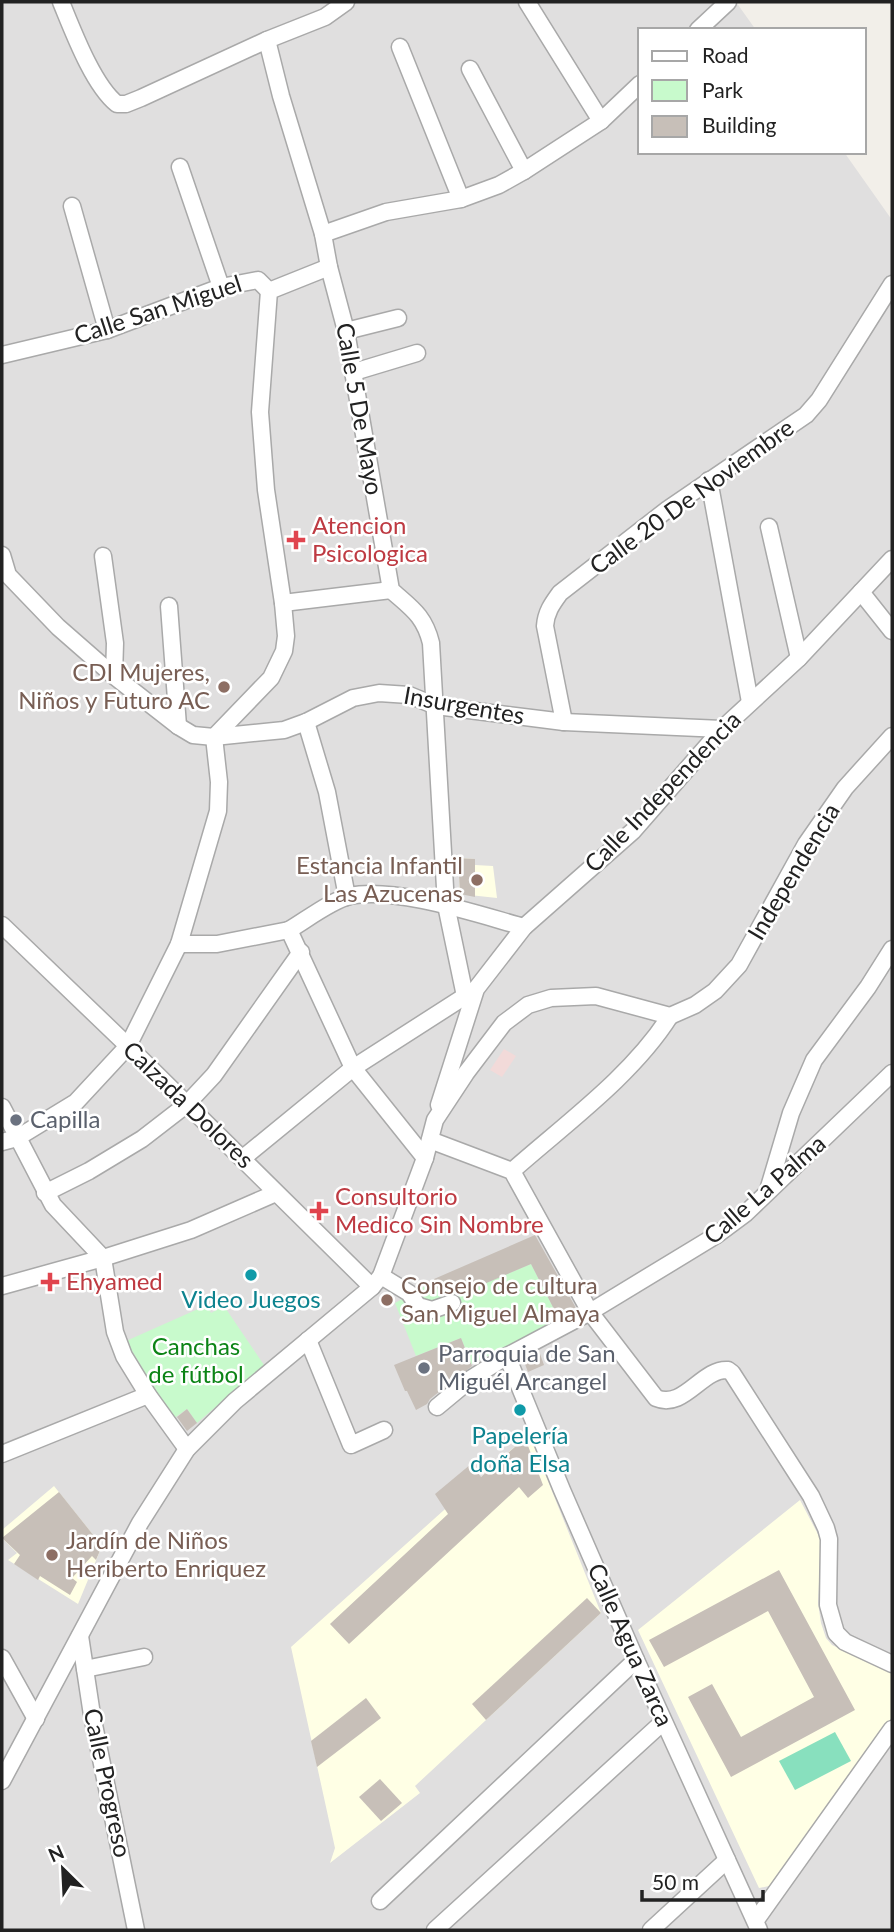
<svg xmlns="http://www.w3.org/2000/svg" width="894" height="1932" viewBox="0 0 894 1932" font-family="Lato,sans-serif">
  <rect width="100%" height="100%" fill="#f2efe9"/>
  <polygon fill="#e0dfdf" points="2,2 736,2 756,30 640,30 640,152 844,152 892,220 892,1930 2,1930"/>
  <polygon fill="#f2dad9" points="504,1049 516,1056 502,1077 490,1070"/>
  <g fill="#ffffe5">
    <polygon points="458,858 475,859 475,865 493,866 497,898 460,894"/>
    <polygon points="529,1434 601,1613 415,1786 420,1793 330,1863 335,1848 291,1647"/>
    <polygon points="54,1486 102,1546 78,1604 8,1560 17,1553 2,1538 2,1530"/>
    <polygon points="800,1500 821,1540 818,1603 821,1623 826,1638 832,1645 892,1673 892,1717 769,1886 759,1888 638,1630"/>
  </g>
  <g fill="#c8facc">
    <polygon points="531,1264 560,1321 471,1364 461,1338 416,1356 395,1303 434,1281 443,1301"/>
    <polygon points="207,1305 211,1313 224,1306 264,1365 197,1423 187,1409 173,1419 126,1341"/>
  </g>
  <polygon fill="#88e0be" points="835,1732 851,1761 795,1790 779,1761"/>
  <g fill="#c7bfb8">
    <polygon points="458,858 475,859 475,897 460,894"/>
    <polygon points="535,1235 576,1308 558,1317 531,1264 458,1295 453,1293 440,1296 434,1279"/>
    <polygon points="461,1338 472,1366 430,1399 427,1404 416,1410 407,1391 405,1391 394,1365"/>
    <polygon points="539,1351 544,1365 528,1372 523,1359"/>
    <polygon points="187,1409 197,1423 187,1431 177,1417"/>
    <polygon points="525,1438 543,1485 528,1498 519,1487 349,1644 330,1624 448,1514 435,1494 471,1464 481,1477"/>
    <polygon points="59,1492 102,1546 96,1560 92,1556 72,1578 77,1582 70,1595 40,1576 38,1580 14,1564 20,1555 2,1538"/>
    <polygon points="779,1570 855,1710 731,1777 688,1697 712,1684 741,1737 814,1697 768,1611 664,1667 649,1640"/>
    <polygon points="587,1598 601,1613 486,1720 472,1704"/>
    <polygon points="366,1698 381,1718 317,1767 311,1741"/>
    <polygon points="380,1779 402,1803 381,1821 359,1797"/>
  </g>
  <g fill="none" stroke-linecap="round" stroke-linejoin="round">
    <g stroke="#a9a9a9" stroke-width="19">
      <g id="minor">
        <path d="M61,2C73,31 93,85 117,104H126L141,98L267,40"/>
        <path d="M346,2L325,17L267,40L281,96L323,234L329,267L346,331L391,590C411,608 424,615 431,643L446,905L465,996"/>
        <polyline points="527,2 601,121"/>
        <polyline points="698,30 728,2"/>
        <polyline points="400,47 461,199"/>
        <polyline points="470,69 524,171"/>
        <polyline points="180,167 221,287"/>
        <polyline points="72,206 107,330"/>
        <polyline points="323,234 386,212 461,199 499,185 524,171 601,121 640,84"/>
        <polyline points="346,331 398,318"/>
        <polyline points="2,355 107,330 221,287 258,280 269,291"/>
        <polyline points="354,372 417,353"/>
        <polyline points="709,480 750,702"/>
        <polyline points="769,527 799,658"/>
        <polyline points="2,555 8,575 58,627 114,676 178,726 193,735 214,737 284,730 306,722 353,698 379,693 409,695 436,706 564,722 722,729"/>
        <polyline points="103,556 115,643 114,676"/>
        <polyline points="861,592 892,631"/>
        <polyline points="283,603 391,590"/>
        <polyline points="169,606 178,726"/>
        <polyline points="306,722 327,792 347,897"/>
        <path d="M564,722L545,626C546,612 552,604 560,593L668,509L806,415L819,400L892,284"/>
        <polyline points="214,737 271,678 284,651 286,636 283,603 266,490 260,412 269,291 329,267"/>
        <polyline points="2,925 128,1046 372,1287"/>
        <path d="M289,930C306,920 332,900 350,896C394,886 480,915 524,927"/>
        <polyline points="179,944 217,944 289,930 353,1068 425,1158"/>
        <polyline points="439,1105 476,989 524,927 633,831 722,729 799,658 892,559"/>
        <polyline points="2,1107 53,1205 103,1258 115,1332 124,1356 148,1395 187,1449"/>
        <path d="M430,1140L512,1171L590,1312L656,1398C684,1410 702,1368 728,1370L732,1373L811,1496L826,1528L829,1539L828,1605L836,1633L845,1642L892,1664"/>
        <polyline points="2,1142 17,1138 76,1102 128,1046 179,944 218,811 219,782 214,737"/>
        <polyline points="243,1158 353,1068 473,991"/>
        <path d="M512,1171C565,1124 632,1076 670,1016"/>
        <polyline points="769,1187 791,1113 814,1060 868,987 892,949"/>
        <polyline points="45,1193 89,1171 142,1139 186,1105 214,1075 301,952"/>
        <polyline points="381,1276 409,1293 418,1306 432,1310 452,1303"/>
        <polyline points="2,1286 103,1258 191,1230 276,1193"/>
        <polyline points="308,1340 351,1445 384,1430"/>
        <polyline points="507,1356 562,1490 636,1660 759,1930"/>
        <polyline points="437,1407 472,1378 507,1356 590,1312 715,1236 746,1213 892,1073"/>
        <polyline points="2,1454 148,1395"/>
        <polyline points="80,1636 92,1715 136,1930"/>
        <polyline points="2,1658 36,1719"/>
        <polyline points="85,1669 144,1657"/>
        <polyline points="2,1781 140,1523 187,1449 235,1401 372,1287 381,1276 425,1158 435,1120 466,1073 504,1023 528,1005 551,998 596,996 670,1016 695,1005 715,991 739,965 806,844 845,788 892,736"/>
        <polyline points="380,1901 636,1660"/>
        <polyline points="756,1920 892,1729"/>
        <polyline points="435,1930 663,1722"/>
        <polyline points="651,1930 727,1860"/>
      </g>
    </g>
    <use href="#minor" stroke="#fff" stroke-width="16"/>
  </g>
  <g fill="#e0444e" stroke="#fff" stroke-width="2.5">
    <path d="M292.5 529.5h7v7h7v7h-7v7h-7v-7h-7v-7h7z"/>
    <path d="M315.5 1200.5h7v7h7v7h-7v7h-7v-7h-7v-7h7z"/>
    <path d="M46.5 1271.5h7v7h7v7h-7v7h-7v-7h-7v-7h7z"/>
  </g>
  <g fill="#8d6e63" stroke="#fff" stroke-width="2.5">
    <circle cx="224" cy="687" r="7"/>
    <circle cx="477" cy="880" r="7"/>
    <circle cx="387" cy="1300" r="7"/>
    <circle cx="52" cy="1555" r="7"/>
  </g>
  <g fill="#6b7280" stroke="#fff" stroke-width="2.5">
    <circle cx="16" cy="1120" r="7"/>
    <circle cx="424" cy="1368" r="7"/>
  </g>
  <g fill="#0f9aa8" stroke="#fff" stroke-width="2.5">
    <circle cx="251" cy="1275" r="7"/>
    <circle cx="520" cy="1410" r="7"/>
  </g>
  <g text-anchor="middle" stroke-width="5" stroke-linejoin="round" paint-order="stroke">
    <g font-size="24" fill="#222" stroke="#fff">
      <text transform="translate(158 310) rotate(-18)" y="8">Calle San Miguel</text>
      <text transform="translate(359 409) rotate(80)" y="8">Calle 5 De Mayo</text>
      <text transform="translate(692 497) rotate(-36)" y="8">Calle 20 De Noviembre</text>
      <text transform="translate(464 706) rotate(10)" y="8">Insurgentes</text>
      <text transform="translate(663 792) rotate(-46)" y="8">Calle Independencia</text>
      <text transform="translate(794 872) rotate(-59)" y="8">Independencia</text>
      <text transform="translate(188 1105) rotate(44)" y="8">Calzada Dolores</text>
      <text transform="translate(765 1190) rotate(-41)" y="8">Calle La Palma</text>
      <text transform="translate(630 1645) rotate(66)" y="8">Calle Agua Zarca</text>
      <text transform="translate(107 1783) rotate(78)" y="8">Calle Progreso</text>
    </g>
    <g font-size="24" fill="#be3a42" stroke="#fff" text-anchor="start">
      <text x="312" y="534">Atencion<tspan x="312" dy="28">Psicologica</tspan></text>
      <text x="335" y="1205">Consultorio<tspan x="335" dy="28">Medico Sin Nombre</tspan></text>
      <text x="66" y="1290">Ehyamed</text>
    </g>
    <g font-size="24" fill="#785e54" stroke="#fff" text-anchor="end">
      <text x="210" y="681">CDI Mujeres,<tspan x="210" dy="28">Niños y Futuro AC</tspan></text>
      <text x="463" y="874">Estancia Infantil<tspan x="463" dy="28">Las Azucenas</tspan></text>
      <text x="401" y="1294" text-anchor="start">Consejo de cultura<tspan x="401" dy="28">San Miguel Almaya</tspan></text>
      <text x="66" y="1549" text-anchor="start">Jardín de Niños<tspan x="66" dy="28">Heriberto Enriquez</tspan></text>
    </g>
    <g font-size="24" fill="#5b616d" stroke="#fff" text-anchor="start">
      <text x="30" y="1128">Capilla</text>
      <text x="438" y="1362">Parroquia de San<tspan x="438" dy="28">Miguél Arcangel</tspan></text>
    </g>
    <g font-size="24" fill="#0d838f" stroke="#fff">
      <text x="251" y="1308">Video Juegos</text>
      <text x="520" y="1444">Papelería<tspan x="520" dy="28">doña Elsa</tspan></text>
    </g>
    <g font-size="24" fill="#0c8416" stroke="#fff">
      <text x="196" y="1355">Canchas<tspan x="196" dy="28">de fútbol</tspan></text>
    </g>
  </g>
  <rect width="894" height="1932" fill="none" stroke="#222222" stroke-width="7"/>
  <rect x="638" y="28" width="228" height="126" fill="#ffffff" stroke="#a7a7a7" stroke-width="2"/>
  <rect x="652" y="51" width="35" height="10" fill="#ffffff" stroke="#a7a7a7" stroke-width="2"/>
  <text x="702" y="63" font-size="21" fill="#222222">Road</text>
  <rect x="652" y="80" width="35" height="21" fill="#c8facc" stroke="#a7a7a7" stroke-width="2"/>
  <text x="702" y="98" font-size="21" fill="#222222">Park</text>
  <rect x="652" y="116" width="35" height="21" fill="#c7bfb8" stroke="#a7a7a7" stroke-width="2"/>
  <text x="702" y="133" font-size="21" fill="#222222">Building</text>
  <g transform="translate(63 1869) rotate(336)" stroke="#ffffff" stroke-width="5" paint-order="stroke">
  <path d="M0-5L12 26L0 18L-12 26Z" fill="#222222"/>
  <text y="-10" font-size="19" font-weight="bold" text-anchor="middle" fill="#222222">N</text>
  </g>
  <path d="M642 1890v10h121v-10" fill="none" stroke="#222222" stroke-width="3.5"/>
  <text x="652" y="1890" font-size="21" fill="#222222" stroke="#ffffff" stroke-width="5" paint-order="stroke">50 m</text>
</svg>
